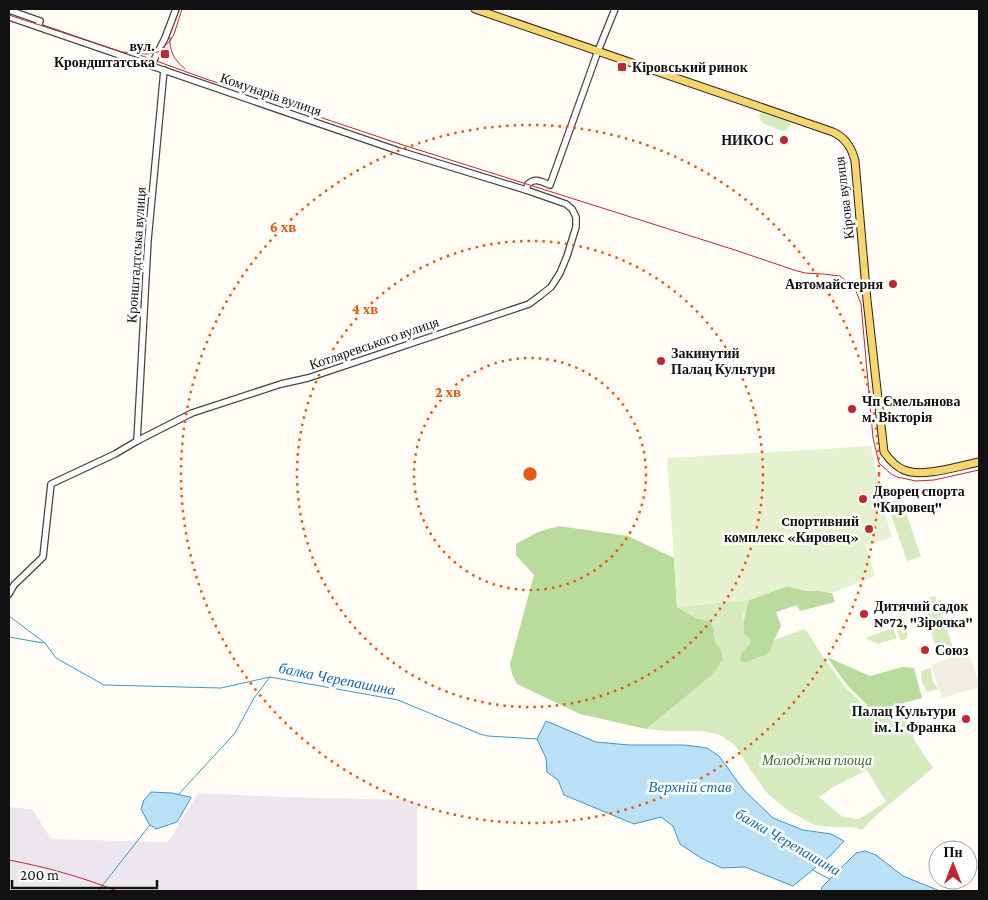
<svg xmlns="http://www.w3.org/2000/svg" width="988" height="900" viewBox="0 0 988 900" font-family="'Crimson Pro',serif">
  <rect width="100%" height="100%" fill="#fffdf5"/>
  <polygon fill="#eee6ef" points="198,793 283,797 409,800 417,803 417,891 9,891 9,807 32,809 51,839 168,842"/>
  <g fill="#d5ebbd" fill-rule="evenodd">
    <polygon points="764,112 790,122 791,125 786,130 783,131 764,124 761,121 759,115 761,113"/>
    <polygon points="901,498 921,557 907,561 887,503"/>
    <polygon points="935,596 955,653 940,658 920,601"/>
    <path d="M749,600L743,616L751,643L748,647V662C763,654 769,659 774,640L805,629L824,658L845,687L870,711L904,702C908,709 912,719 913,727C913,732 913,735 914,740L933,768L875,816L862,830L853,827H834L814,825L787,810L767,793L750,769L735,745L720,735L702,731H668L646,729L711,676L721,650L716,644L715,634L710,622L697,619L677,607ZM867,770L886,802L859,819L843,817L819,797L835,786Z"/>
    <polygon points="899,616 902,617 907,632 907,638 902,641 900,639 894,621 894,619"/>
    <polygon points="893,628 897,638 878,644 865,638"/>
    <polygon points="931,668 932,680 938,689 927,692 922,682 921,671"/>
  </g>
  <g fill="#b9dc9c">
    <polygon points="559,526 628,536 674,558 677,607 697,619 710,621 713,626 716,644 721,650 723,659 711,676 646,729 580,714 517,684 512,674 510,664 534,575 516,555 516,544 538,532"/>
    <path d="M787,586L806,591H820L832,593L835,602L800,611L797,605L776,612L781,626L774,640L771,650L766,655L757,658L748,662H741C738,652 746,650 751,643L749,638L745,635C742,622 745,612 749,600Z"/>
    <polygon points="827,657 870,676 902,667 914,668 922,698 873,711 847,685"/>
  </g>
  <polygon fill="#e6f2cf" points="871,446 881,499 892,537 866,546 875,576 832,593 820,591 806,591 787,586 749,600 677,607 674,558 667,458"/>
  <polygon fill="#f1ede2" points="968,651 979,683 979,687 942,698 931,665"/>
  <g fill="#b9e0f7" stroke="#3f96cf">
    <polygon points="546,721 596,742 629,745 685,745 707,748 719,756 743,789 773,818 803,830 831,834 844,841 831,855 793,886 745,867 722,868 701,858 680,844 673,826 661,817 634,824 564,795 558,780 547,772 546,758 537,739"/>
    <polygon points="151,792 172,793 190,797 191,798 177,822 156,829 149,824 141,809 144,800"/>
    <polygon points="865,851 876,855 903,876 940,891 821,891 822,887 856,853"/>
  </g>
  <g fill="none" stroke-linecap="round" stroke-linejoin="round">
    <g stroke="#3f96cf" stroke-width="1">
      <polyline points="9,616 45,643 56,658 104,685 221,688 270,677 398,700 480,734 488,736 537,739"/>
      <polyline points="9,637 43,643"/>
      <polyline points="178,795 235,733 254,698 270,677"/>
      <polyline points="813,870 829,879"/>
      <polyline points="98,891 150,825"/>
    </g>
    <g stroke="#444" stroke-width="8">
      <g id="minor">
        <polyline points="9,10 40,21 38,27"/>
        <polyline points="9,17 399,151 526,190 566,204 572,209 576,217 576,227 567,256 560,273 551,287 541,295 529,304 308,378 281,384 192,413 137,441 115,454 51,484 43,557 14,585 9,594"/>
        <polyline points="152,66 154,60 165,38 176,9"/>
        <path d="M526,190L528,184C535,177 542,182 550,185L598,51L615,9"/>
        <polyline points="137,441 148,240 164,70"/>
      </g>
    </g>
    <g stroke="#222" stroke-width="9">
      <path id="major" d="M475,9L833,132C846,138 852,148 855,161L867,300L884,452C889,459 896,467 904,470C923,478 959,466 979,462"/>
    </g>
    <use href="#minor" stroke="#fff" stroke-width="5.5"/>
    <use href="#major" stroke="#f9d66b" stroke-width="7"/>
    <g stroke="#c4262e" stroke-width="1">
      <polyline points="9,15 122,52 147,54 158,52 170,41 174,34 182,9"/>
      <path d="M170,37C169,51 174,60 185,69"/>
      <polyline points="137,54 206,79 400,144 735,250 794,270 805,273 823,274 840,276 850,284 856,291 861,304 873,438 879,463 891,474 897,477 916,481 934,480 979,470"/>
    </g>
    <path stroke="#c4262e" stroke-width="1" d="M9,860C46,867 82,877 117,891"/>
  </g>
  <g fill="none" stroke="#e8590c" stroke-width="2.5" stroke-dasharray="2.5 5">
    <circle cx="530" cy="474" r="116"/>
    <circle cx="530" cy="474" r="233"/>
    <circle cx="530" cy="474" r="349"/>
  </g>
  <g fill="#c4262e" stroke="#fff" stroke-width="2">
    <rect x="160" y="49" width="10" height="10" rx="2.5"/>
    <rect x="617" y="62" width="10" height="10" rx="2.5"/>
    <circle cx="784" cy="140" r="5"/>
    <circle cx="893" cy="284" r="5"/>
    <circle cx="661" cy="361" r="5"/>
    <circle cx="852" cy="409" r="5"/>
    <circle cx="863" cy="499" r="5"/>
    <circle cx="869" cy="529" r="5"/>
    <circle cx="864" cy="614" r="5"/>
    <circle cx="925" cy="650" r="5"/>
    <circle cx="966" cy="719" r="5"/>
  </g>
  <g text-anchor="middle" stroke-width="5" stroke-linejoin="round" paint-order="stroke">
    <g font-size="14" font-weight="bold" fill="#111" stroke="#fff" text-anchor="start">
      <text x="155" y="51" text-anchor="end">вул.<tspan x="155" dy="16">Крондштатська</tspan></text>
      <text x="632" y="72">Кіровський ринок</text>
      <text x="774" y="145" text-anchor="end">НИКОС</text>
      <text x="883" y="289" text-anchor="end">Автомайстерня</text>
      <text x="671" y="358">Закинутий<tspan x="671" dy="16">Палац Культури</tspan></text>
      <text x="862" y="406">Чп Ємельянова<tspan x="862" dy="16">м. Вікторія</tspan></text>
      <text x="873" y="496">Дворец спорта<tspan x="873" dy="16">"Кировец"</tspan></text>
      <text x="859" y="526" text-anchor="end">Cпортивний<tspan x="859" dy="16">комплекс «Кировец»</tspan></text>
      <text x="874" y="611">Дитячий садок<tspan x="874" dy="16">№72, "Зірочка"</tspan></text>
      <text x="935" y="655">Союз</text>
      <text x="956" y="716" text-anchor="end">Палац Культури<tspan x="956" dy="16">ім. І. Франка</tspan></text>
    </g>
    <g font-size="14" fill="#111" stroke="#fff">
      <text transform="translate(271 94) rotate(19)" y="5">Комунарів вулиця</text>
      <text transform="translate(844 198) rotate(-97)" y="5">Кірова вулиця</text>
      <text transform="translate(136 255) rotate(-86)" y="5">Кронштадтська вулиця</text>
      <text transform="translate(374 343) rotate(-19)" y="5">Котляревського вулиця</text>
    </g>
    <g font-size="14" font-style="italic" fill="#2f6b1f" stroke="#fff">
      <text x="817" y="765">Молодіжна площа</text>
    </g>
    <g font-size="15" font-style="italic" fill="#1768a6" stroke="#fff">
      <text transform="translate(337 679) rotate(11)" y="5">балка Черепашина</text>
      <text x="690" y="792">Верхній став</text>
      <text transform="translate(788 842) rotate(30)" y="5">балка Черепашина</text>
    </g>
  </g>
  <circle cx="530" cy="474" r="8" fill="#e8590c" stroke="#fff" stroke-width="2.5"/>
  <g font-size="15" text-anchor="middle" font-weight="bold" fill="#e8590c" stroke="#fff" stroke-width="5" stroke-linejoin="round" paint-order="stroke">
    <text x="283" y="232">6 хв</text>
    <text x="365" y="314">4 хв</text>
    <text x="448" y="397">2 хв</text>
  </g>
  <rect width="988" height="900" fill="none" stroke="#111111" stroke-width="20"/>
  <g transform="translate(953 865)"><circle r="24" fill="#ffffff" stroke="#a0a0a0"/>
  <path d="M0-4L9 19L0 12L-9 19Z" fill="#c4262e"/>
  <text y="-8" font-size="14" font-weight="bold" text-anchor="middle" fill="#111111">Пн</text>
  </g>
  <path d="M12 880v8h145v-8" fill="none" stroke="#111111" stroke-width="2.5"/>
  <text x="20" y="880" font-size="15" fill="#111111" stroke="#ffffff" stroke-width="4" paint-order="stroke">200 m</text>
</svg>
